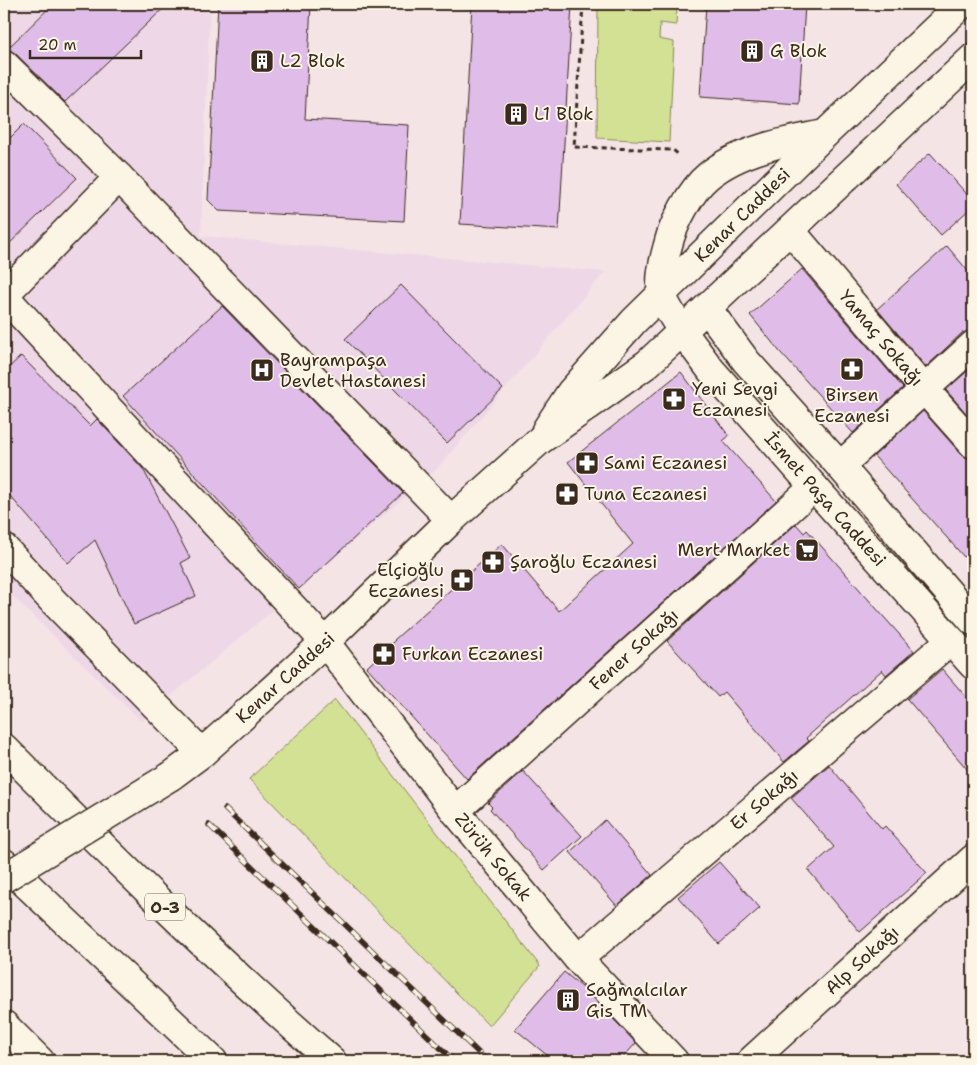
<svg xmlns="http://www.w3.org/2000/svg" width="977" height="1065" viewBox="0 0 977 1065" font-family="'Shantell Sans',sans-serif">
  <rect width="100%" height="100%" fill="#f4e4e6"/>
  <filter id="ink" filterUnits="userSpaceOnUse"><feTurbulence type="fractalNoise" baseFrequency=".02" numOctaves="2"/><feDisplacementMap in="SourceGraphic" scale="10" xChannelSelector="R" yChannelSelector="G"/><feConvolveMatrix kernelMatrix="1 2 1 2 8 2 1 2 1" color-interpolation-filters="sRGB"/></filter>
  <g filter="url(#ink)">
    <polygon fill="#eed8e7" points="4,4 210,4 201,236 605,272 437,469 297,590 141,721 4,588"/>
    <g fill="#d3e194" stroke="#878659">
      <polygon points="598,4 677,4 676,25 660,23 659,39 674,42 669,142 597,138"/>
      <polygon points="335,700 540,966 489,1026 249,779"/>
    </g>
    <g fill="#e0bde8" stroke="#3b2a1e">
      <polygon points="53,4 168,4 65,102 15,53 7,49"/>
      <polygon points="218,4 311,4 305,119 409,125 404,221 219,211 208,200"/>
      <polygon points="472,4 572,4 559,230 460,224"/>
      <polygon points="706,4 805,4 799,104 700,97"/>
      <polygon points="24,124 77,178 4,249 4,144"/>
      <polygon points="930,153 973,201 973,206 941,235 896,184"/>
      <polygon points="947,246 973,277 973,330 962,333 926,367 877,309"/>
      <polygon points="802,269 903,388 853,433 780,352 750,315"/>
      <polygon points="401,285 503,389 447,443 345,339"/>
      <polygon points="222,306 403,493 299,589 123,396"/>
      <polygon points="21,356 90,426 97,419 143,469 190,558 181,563 196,596 134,624 95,540 68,563 4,489 4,372"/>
      <polygon points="973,366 973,421 946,390"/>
      <polygon points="681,372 729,436 723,441 776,501 467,779 367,667 395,641 394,640 502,544 559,611 633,544 568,462"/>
      <polygon points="923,411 961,454 968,459 973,459 973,567 874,456"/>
      <polygon points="796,524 804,533 807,530 914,651 886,675 882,670 806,738 809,741 784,762 724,692 718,697 667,641"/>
      <polygon points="942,669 973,705 973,776 907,699"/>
      <polygon points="829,765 882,829 885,826 927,873 860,932 808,870 834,847 791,798"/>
      <polygon points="523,771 582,836 544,870 490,809 492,807 488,803"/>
      <polygon points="605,820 652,875 617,906 570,852"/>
      <polygon points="719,862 760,908 719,944 678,897"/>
      <polygon points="564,972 588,992 636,1043 620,1061 554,1061 515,1029"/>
    </g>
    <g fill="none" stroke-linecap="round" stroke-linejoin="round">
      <g stroke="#3b2a1e" stroke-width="31">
        <g id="minor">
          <polyline points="4,64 119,177 451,520"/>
          <path id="s1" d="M791,231L925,390L973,444"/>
          <polyline points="4,295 119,177"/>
          <path id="s2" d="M4,296L325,642L455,811L578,959L674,1061"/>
          <polyline points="707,308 746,361 840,466 973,621"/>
          <path id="s3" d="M682,331L711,370L814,487L973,665"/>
          <polyline points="840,466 973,345"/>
          <polyline points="4,548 52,600 202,753"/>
          <path id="s4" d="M455,811L814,487"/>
          <path id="s5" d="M578,959L951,640"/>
          <path id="s6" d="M751,1061L973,859"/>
        </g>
      </g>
      <g stroke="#3b2a1e" stroke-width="31">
        <g id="major">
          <path d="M682,331C676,321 664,304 662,294C659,277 664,260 668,245C673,224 691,190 708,176C739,150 787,141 825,134"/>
          <path id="s7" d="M546,430L571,392L634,321L825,134L962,4"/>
          <path id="s8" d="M171,776L202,753L325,642L451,520L540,440L647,364L973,58"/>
          <polyline points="4,1025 40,1061"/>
        </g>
      </g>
      <g stroke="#3b2a1e" stroke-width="31">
        <g id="highway">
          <path d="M4,748C111,855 218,962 332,1061"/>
          <polyline points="4,863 213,1061"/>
        </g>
      </g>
      <polyline stroke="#3b2a1e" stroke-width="3" stroke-dasharray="5 4" stroke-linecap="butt" points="583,4 574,147 673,150 680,156"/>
      <use href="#minor" stroke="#fcf5e5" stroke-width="28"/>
      <use href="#major" stroke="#fcf5e5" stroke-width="28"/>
      <use href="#highway" stroke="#fcf5e5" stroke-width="28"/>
      <g stroke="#3b2a1e" stroke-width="5.5">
        <g id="rail">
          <polyline points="225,809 487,1061"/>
          <polyline points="209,825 454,1061"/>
        </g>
      </g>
      <use href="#rail" stroke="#fcf5e5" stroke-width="4" stroke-dasharray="11" stroke-linecap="butt"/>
      <g stroke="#3b2a1e" stroke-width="31" stroke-linecap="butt">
        <polyline id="major-bridge" points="4,878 171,776"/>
      </g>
      <use href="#major-bridge" stroke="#fcf5e5" stroke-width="28"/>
    </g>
  </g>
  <defs>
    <g id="building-square" transform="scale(1.25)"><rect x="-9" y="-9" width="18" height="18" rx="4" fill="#3b2a1e" stroke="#fcf5e5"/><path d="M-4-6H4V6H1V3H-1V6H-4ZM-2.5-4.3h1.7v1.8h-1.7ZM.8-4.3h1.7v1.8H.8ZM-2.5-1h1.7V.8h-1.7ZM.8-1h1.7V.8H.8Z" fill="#fff"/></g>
    <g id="pharmacy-square" transform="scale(1.25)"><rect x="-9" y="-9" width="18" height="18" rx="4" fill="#3b2a1e" stroke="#fcf5e5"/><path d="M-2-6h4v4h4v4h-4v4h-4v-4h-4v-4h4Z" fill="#fff"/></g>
    <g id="hospital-square" transform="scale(1.25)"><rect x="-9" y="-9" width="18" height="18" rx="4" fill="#3b2a1e" stroke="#fcf5e5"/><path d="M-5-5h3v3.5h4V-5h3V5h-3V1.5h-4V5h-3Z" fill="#fff"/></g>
    <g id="supermarket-square" transform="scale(1.25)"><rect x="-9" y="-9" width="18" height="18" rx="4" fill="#3b2a1e" stroke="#fcf5e5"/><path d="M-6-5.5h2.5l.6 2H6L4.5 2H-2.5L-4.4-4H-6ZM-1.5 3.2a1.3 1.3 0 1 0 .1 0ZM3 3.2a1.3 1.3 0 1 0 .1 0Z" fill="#fff"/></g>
  </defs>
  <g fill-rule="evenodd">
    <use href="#building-square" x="752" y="51"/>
    <use href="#building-square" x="262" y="61"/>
    <use href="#building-square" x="516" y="114"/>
    <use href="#pharmacy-square" x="852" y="369"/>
    <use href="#hospital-square" x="262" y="370"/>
    <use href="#pharmacy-square" x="674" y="399"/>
    <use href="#pharmacy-square" x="587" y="463"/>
    <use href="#pharmacy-square" x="567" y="494"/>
    <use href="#supermarket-square" x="807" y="550"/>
    <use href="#pharmacy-square" x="493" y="562"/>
    <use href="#pharmacy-square" x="462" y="580"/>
    <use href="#pharmacy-square" x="384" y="654"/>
    <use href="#building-square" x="568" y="1000"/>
  </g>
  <g text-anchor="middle" stroke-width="4" stroke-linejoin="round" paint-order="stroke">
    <rect fill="#fcf5e5" stroke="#75675a" stroke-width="1" x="145" y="893.5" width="40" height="27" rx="4"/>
    <g font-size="16" font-weight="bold" fill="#3b2a1e">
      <text x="165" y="913">O-3</text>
    </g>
    <g font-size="18" fill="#3b2a1e" stroke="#fcf5e5" text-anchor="start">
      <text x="770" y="57">G Blok</text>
      <text x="280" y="67">L2 Blok</text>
      <text x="534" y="120">L1 Blok</text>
      <text x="280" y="366">Bayrampaşa<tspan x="280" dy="21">Devlet Hastanesi</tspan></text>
      <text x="692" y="395">Yeni Sevgi<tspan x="692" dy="21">Eczanesi</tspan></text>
      <text x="852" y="401" text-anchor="middle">Birsen<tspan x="852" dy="21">Eczanesi</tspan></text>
      <text x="604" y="469">Sami Eczanesi</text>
      <text x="584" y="500">Tuna Eczanesi</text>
      <text x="790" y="556" text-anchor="end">Mert Market</text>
      <text x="510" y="568">Şaroğlu Eczanesi</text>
      <text x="444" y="576" text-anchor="end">Elçioğlu<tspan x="444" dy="21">Eczanesi</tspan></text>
      <text x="402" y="660">Furkan Eczanesi</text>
      <text x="586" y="996">Sağmalcılar<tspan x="586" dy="21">Gis TM</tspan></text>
    </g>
    <g font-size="18" fill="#3b2a1e" stroke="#fcf5e5">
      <text dy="6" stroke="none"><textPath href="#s7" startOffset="292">Kenar Caddesi</textPath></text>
      <text dy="6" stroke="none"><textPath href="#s1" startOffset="140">Yamaç Sokağı</textPath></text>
      <text dy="6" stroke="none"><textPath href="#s3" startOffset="221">İsmet Paşa Caddesi</textPath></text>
      <text dy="6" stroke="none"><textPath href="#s4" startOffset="241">Fener Sokağı</textPath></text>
      <text dy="6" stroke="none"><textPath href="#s8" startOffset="151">Kenar Caddesi</textPath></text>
      <text dy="6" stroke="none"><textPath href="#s5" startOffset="245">Er Sokağı</textPath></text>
      <text dy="6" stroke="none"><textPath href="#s2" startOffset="745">Zürüh Sokak</textPath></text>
      <text dy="6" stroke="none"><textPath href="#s6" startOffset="150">Alp Sokağı</textPath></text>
    </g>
  </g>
  <rect width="977" height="1065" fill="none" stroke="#fcf5e5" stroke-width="20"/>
  <rect x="10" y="10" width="957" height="1045" fill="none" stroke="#3b2a1e" stroke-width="2" filter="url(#ink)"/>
  <path d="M30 50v8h111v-8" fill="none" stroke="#3b2a1e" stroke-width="2.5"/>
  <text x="38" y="50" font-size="15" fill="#3b2a1e" stroke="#fcf5e5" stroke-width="4" paint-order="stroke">20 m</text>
</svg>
